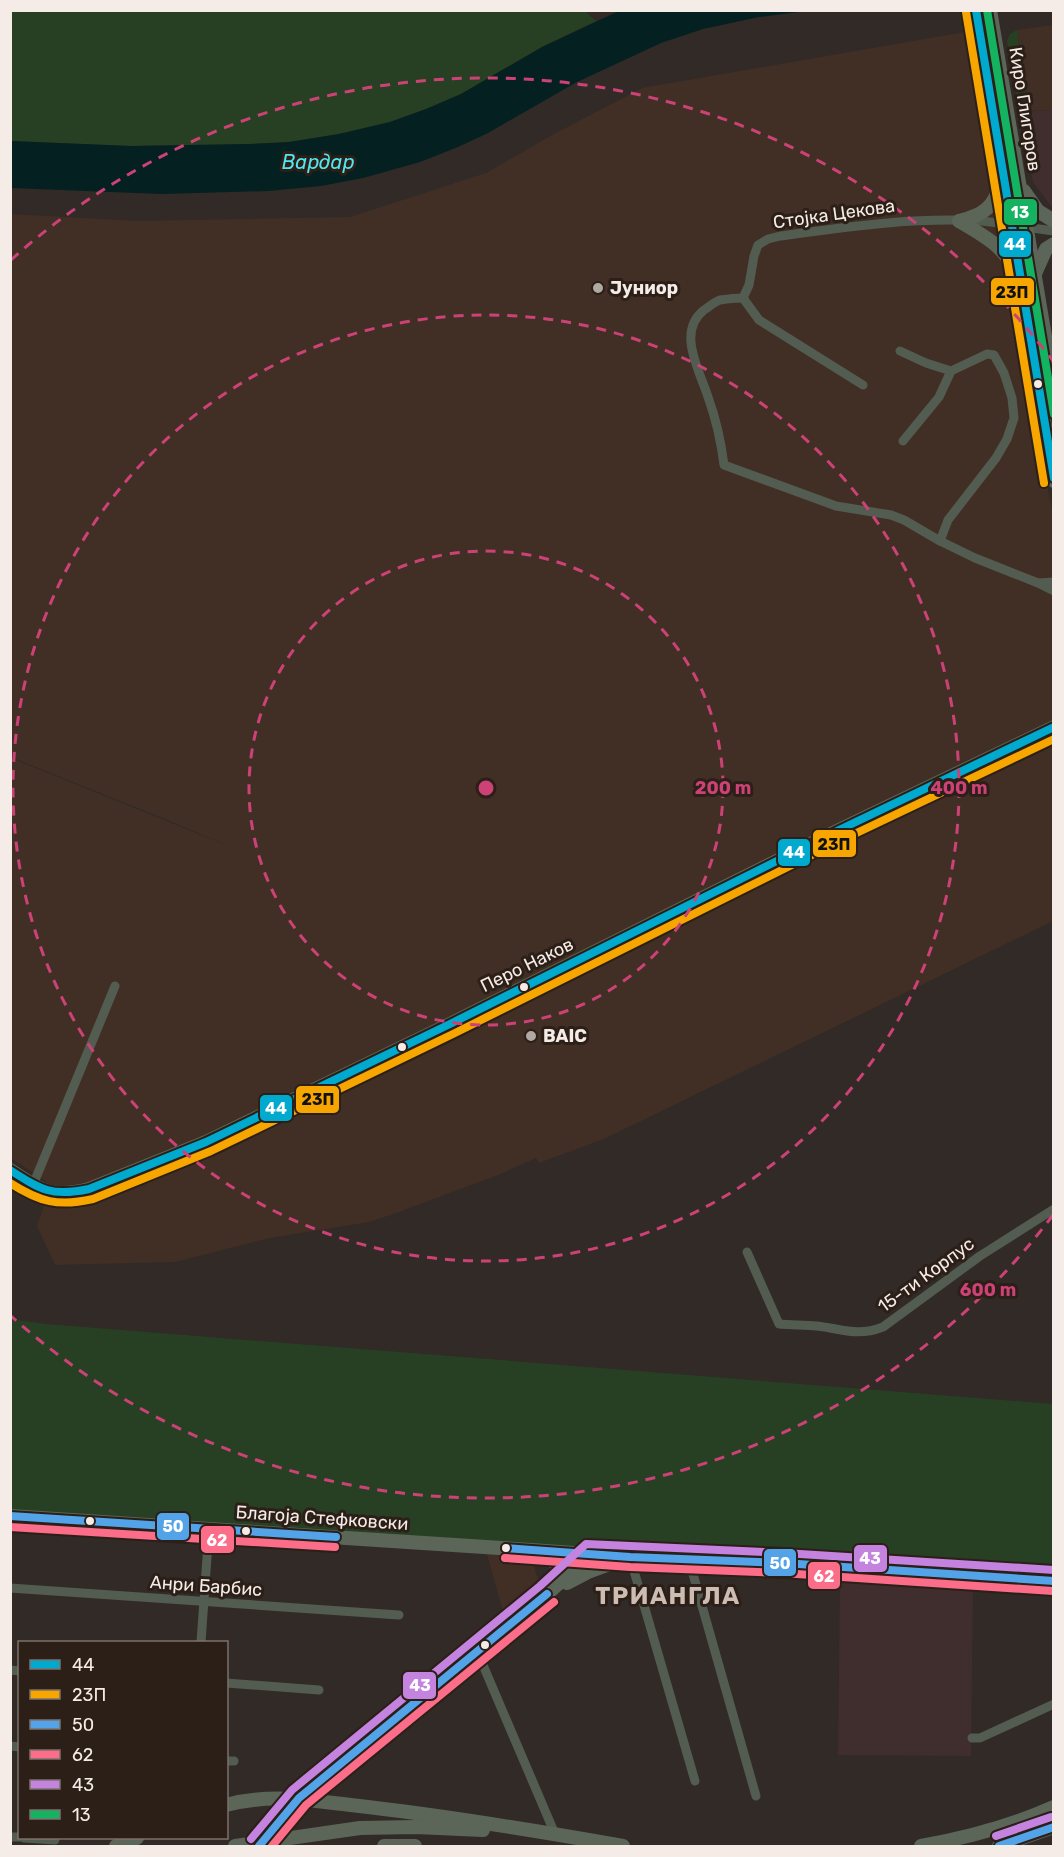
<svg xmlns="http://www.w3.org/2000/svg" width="1064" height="1857" viewBox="0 0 1064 1857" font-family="Rubik,sans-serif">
  <rect width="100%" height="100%" fill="#312a26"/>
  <g fill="#412f25">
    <polygon points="1053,25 1053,110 1028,111 1017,30"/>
    <polygon points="965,32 975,81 1006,292 1024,382 1045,473 1053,516 1053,921 606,1138 539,1163 536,1158 498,1175 396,1213 369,1222 270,1238 175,1262 55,1265 37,1226 51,1185 11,1158 11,758 238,850 165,819 11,757 10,214 139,221 350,217 486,173 554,134 642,88"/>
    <polygon points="487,1554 530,1556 542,1590 504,1615"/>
  </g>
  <g fill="#402d2e">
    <polygon points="1053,110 1053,209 1033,182 1026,155 1027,151 1030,147 1029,141 1023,137 1019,112"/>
    <polygon points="840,1581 973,1582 971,1756 838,1755"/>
  </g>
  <g fill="#274023">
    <polygon points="584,10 596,21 542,47 461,94 426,109 390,122 339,134 289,142 250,144 131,146 11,141 10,11"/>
    <polygon points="1017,30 1028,111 1019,112 1007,41 1010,34"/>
    <polygon points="10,1319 46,1324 1053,1404 1053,1577 11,1516"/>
  </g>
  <polygon fill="#042021" points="621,10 807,11 759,17 703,29 661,43 575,83 488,133 458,147 420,162 363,178 321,186 268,191 162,194 11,188 11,141 131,146 250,144 289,142 339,134 390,122 426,109 461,94 542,47"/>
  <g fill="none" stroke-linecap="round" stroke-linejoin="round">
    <g stroke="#535c50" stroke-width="9">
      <path d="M1054,231C1029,228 1005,223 981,221C913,217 847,227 780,236L768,239L758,245L754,256L749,285L743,298C735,298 727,299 720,300C714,302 709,307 704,310C676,332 700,371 708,397C716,419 721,441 724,465L836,506L891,515L904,520L940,541L975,558L1038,583L1054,591"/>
      <polyline points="743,298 759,320 863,385"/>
      <polyline points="900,351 926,363 951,371"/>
      <polyline points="903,441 939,397 951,371 987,354 994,355 1004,373 1012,398 1014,418 1007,439 996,458 948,520 940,541"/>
      <polyline points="1038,583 1054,582"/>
      <polyline points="33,1185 115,986"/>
      <path d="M747,1252L779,1324C791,1325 804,1325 817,1326C843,1329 857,1337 883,1327L980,1256L1054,1209"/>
      <polyline points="630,1557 695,1781"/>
      <polyline points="689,1560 756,1796"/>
      <polyline points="10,1588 399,1615"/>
      <polyline points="201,1642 209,1529"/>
      <polyline points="477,1651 555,1834"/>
      <polyline points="10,1670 20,1671"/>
      <polyline points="226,1683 319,1690"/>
      <polyline points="972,1738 980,1738 1054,1704"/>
      <polyline points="10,1746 20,1747"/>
      <polyline points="226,1761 234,1761"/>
      <polyline points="10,1837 20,1837"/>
      <polyline points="24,1838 55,1840"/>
    </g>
    <g stroke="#5b6658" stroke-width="14">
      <polyline points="976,10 1054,481"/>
      <polyline points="990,10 1054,390"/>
      <polyline points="1024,191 1038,211 1054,221"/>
      <path d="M959,221C981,234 1004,246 1015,270"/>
      <path d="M959,221C984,215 994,207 1001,183"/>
      <polyline points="1034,276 1046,249 1054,244"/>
      <path d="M10,1170C41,1190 51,1199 89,1189L206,1142L450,1024L839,830L1054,727"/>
      <polyline points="10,1516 531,1550 630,1557 783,1563 1054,1581"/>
      <path d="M539,1551C554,1559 562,1566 558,1584"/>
      <polyline points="567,1583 588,1572 621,1560"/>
      <path d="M226,1805C274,1792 321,1802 368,1807C453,1817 538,1831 623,1846"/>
      <polyline points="116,1846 137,1838"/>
      <polyline points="235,1846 360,1828 416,1827 483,1830"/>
      <polyline points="259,1846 299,1798 547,1594 590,1554"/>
      <polyline points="384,1846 415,1846"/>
      <path d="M921,1846C966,1838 1011,1826 1054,1807"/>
      <polyline points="999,1846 1054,1827"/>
    </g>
    <g stroke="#2c1f18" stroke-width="12">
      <g id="bus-1">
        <polyline points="976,10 1054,478"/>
        <path d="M10,1170C41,1190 52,1197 89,1189L206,1142L450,1024L839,830L1054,727"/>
      </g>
    </g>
    <g stroke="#2c1f18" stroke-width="12">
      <g id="bus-2">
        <polyline points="966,12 1044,483"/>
        <path d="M10,1183C40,1202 58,1207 93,1199L211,1151L455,1033L844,839L1054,739"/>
      </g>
    </g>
    <g stroke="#2c1f18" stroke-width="12">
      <g id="bus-3">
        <polyline points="10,1516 336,1537"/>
        <polyline points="506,1548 630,1557 783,1563 1054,1581"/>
        <polyline points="259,1846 299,1798 547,1594"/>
        <polyline points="999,1846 1054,1827"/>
      </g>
    </g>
    <g stroke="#2c1f18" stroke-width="12">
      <g id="bus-4">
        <polyline points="10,1527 335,1547"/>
        <polyline points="505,1558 630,1567 782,1573 1053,1591"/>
        <polyline points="272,1846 306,1805 554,1602"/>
      </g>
    </g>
    <g stroke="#2c1f18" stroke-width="12">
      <g id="bus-5">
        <polyline points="996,1836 1051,1817"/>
        <polyline points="251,1839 292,1790 540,1586 586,1544 784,1553 1054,1570"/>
      </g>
    </g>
    <g stroke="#2c1f18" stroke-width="12">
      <polyline id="bus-6" points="987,10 1054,414"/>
    </g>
    <use href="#bus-1" stroke="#00a9ce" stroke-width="8"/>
    <use href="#bus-2" stroke="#f7a600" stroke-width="8"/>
    <use href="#bus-3" stroke="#53a3e8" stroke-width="8"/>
    <use href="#bus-4" stroke="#fb6d88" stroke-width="8"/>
    <use href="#bus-5" stroke="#c483df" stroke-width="8"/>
    <use href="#bus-6" stroke="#13b361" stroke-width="8"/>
  </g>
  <g fill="none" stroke="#cc4277" stroke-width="3" stroke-dasharray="10 8">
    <circle cx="486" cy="788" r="237"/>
    <circle cx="486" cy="788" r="473"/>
    <path d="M1053 1215A710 710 0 0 1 11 1316M11 260A710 710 0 0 1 1053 361"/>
  </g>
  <g fill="#b0a8a3" stroke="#2c1f18" stroke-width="2">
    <circle cx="598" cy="288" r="6"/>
    <circle cx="531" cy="1036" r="6"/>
  </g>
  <g fill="#f5ece7" stroke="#2c1f18" stroke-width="2">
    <circle cx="1038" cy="384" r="5"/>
    <circle cx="524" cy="987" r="5"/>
    <circle cx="402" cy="1047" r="5"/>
    <circle cx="90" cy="1521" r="5"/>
    <circle cx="246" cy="1531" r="5"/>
    <circle cx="506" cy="1548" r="5"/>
    <circle cx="485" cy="1645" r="5"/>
  </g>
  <g text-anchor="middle" stroke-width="6" stroke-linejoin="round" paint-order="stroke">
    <g font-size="18" fill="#f5ece7" stroke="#2c1f18">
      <text transform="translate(1025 109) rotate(81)" y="6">Киро Глигоров</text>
      <text transform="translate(834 214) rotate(-8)" y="6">Стојка Цекова</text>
      <text transform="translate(527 965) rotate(-26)" y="6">Перо Наков</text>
      <text transform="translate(926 1275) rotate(-36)" y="6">15-ти Корпус</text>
      <text transform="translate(322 1518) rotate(4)" y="6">Благоја Стефковски</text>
      <text transform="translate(206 1586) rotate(4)" y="6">Анри Барбис</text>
    </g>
    <g font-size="18" font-weight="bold" fill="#f5ece7" stroke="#2c1f18" text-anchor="start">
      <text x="610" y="294">Јуниор</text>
      <text x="543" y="1042">BAIC</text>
    </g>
    <g font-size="20" font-style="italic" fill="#50e8ef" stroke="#2c1f18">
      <text x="318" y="169">Вардар</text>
    </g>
    <g font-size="24" font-weight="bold" letter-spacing="1.5" fill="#cdbcb2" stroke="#2c1f18">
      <text x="668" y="1604">ТРИАНГЛА</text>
    </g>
  </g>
  <circle cx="486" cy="788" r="9" fill="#cc4277" stroke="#2c1f18" stroke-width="3"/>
  <g font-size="18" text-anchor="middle" font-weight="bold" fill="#cc4277" stroke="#2c1f18" stroke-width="6" stroke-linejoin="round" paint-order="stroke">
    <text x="723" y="794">200 m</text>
    <text x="959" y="794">400 m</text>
    <text x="988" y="1296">600 m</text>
  </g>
  <g stroke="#2c1f18" stroke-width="2">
    <rect x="1003" y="198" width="35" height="28" rx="6" fill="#13b361"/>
    <rect x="998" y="230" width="34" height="28" rx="6" fill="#00a9ce"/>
    <rect x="990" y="277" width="45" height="29" rx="6" fill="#f7a600"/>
    <rect x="812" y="829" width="45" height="29" rx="6" fill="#f7a600"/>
    <rect x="777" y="838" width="34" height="29" rx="6" fill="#00a9ce"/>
    <rect x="295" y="1085" width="45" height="29" rx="6" fill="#f7a600"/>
    <rect x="259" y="1094" width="34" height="28" rx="6" fill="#00a9ce"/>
    <rect x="156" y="1512" width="34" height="29" rx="6" fill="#53a3e8"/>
    <rect x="200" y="1525" width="35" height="29" rx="6" fill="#fb6d88"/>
    <rect x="853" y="1544" width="35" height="29" rx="6" fill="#c483df"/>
    <rect x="763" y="1548" width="34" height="29" rx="6" fill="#53a3e8"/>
    <rect x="807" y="1561" width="34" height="29" rx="6" fill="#fb6d88"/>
    <rect x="402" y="1671" width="35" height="29" rx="6" fill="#c483df"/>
  </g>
  <g font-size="16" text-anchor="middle" font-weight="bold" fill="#fff">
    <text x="1020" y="218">13</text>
    <text x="1015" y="250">44</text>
    <text x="794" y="858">44</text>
    <text x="276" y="1114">44</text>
    <text x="173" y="1532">50</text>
    <text x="217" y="1546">62</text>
    <text x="870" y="1564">43</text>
    <text x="780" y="1569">50</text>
    <text x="824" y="1582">62</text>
    <text x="420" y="1691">43</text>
  </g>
  <g font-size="16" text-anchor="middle" font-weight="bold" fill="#111">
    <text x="1012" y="298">23П</text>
    <text x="834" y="850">23П</text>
    <text x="318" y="1105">23П</text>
  </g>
  <rect width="1064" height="1857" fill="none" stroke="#f5ece7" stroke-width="24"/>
  <rect x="18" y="1641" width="210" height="198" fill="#2c1f18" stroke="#7c716b" stroke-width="1.5"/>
  <rect x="30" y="1660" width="30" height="9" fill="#00a9ce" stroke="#7c716b" stroke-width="1.5"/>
  <text x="72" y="1671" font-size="18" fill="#f5ece7">44</text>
  <rect x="30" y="1690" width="30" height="9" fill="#f7a600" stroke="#7c716b" stroke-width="1.5"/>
  <text x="72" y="1701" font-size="18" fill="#f5ece7">23П</text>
  <rect x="30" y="1720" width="30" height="9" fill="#53a3e8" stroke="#7c716b" stroke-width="1.5"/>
  <text x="72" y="1731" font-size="18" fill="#f5ece7">50</text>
  <rect x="30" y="1750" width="30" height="9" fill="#fb6d88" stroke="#7c716b" stroke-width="1.5"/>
  <text x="72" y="1761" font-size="18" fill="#f5ece7">62</text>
  <rect x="30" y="1780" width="30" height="9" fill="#c483df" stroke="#7c716b" stroke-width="1.5"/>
  <text x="72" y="1791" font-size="18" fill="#f5ece7">43</text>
  <rect x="30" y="1810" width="30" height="9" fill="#13b361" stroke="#7c716b" stroke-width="1.5"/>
  <text x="72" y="1821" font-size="18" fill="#f5ece7">13</text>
</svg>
